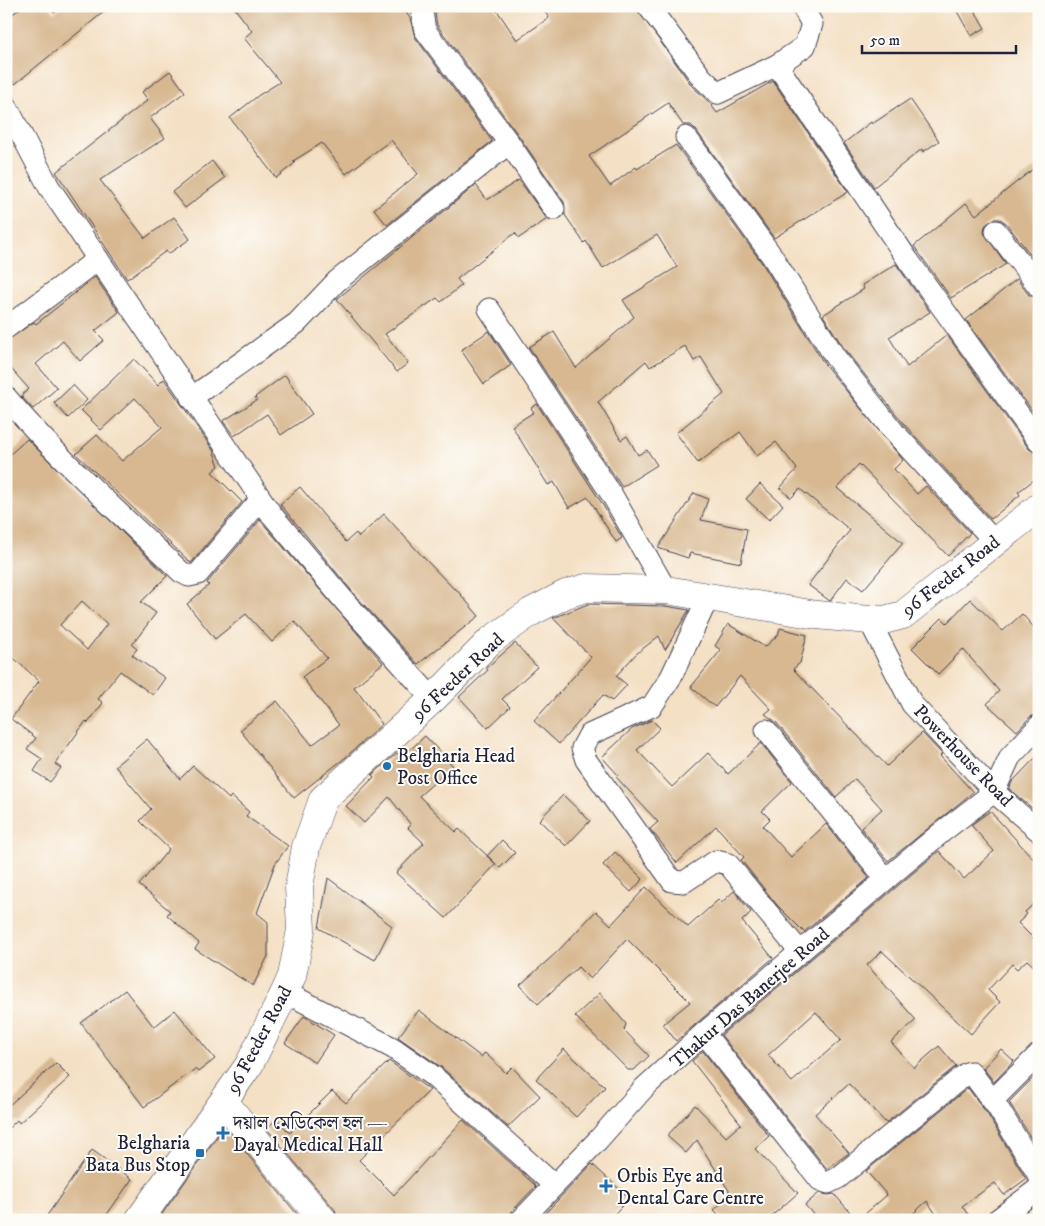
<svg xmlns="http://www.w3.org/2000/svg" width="1045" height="1226" viewBox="0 0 1045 1226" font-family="'IM FELL DW Pica','Noto Serif Bengali',serif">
  <rect width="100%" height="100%" fill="#fdfcf7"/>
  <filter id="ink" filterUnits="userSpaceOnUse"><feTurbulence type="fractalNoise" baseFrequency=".02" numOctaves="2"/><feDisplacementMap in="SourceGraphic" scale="10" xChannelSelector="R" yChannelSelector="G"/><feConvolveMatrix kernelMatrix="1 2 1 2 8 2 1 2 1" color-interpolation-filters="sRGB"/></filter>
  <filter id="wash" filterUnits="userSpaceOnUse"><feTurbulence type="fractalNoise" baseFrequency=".0096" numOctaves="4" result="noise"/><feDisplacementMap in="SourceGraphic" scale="20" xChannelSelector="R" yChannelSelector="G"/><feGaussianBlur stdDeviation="1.12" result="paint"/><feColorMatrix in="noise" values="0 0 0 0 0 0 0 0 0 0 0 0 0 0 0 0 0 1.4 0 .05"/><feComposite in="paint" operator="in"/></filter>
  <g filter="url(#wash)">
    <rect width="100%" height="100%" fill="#f4e0c5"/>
    <g id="blocks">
      <g fill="#d7b891" fill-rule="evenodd">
        <polygon points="23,6 49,6 54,13 63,6 111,6 15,84 6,72 6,19"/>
        <polygon points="233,6 401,6 410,18 415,37 492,141 387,225 374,209 418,174 391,140 346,174 322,143 293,161 295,163 276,178 230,118 259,95 280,82 244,38 252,31"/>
        <polygon points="445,6 494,6 517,40 549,18 541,6 635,6 692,86 709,102 717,113 773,81 848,192 774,238 696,130 691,125 683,125 668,103 589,156 610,186 636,167 637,169 676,145 762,263 825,365 903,460 894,469 917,494 926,486 970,533 948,556 859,464 837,488 903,543 863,590 847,578 830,601 808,585 850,530 800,489 791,498 780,488 797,469 776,442 757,456 740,432 698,463 676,433 724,394 701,357 694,361 685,346 650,367 646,361 598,402 621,440 627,436 638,455 647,450 657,465 622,487 529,347 554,332 576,368 634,317 623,300 677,267 657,235 603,268 586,241 584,243 565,215 564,202 519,136 437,25 435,13"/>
        <polygon points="954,6 972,6 985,28 971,36"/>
        <polygon points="170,71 185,92 150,118 165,138 100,180 145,238 174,217 190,239 168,254 166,251 127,279 56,172 148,100 142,92"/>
        <polygon points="910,99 939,141 923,152 922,149 874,187 844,143 871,122 872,124"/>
        <polygon points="212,161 225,178 185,208 172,192"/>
        <polygon points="1039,164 1039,266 1006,223 1000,219 994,219 985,226 984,233 1006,264 951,298 914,246 966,203 976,215"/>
        <polygon points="519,180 547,219 519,238 515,233 457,279 462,285 441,302 437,298 385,334 408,363 397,372 337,299 476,185 487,200"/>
        <polygon points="896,264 930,312 889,337 907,367 947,335 1029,449 1039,454 1039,476 1018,492 1020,495 991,519 904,424 845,350 823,315 864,289 862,285"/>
        <polygon points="95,277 119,312 95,331 104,340 80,361 63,341 36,364 57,388 33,409 21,396 29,389 6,363 6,341 34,322 36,324"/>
        <polygon points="1017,279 1029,295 1039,299 1039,420 966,320"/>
        <polygon points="489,331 511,365 484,384 461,350"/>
        <polygon points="134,359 158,385 164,379 213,450 219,466 212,472 242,502 191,563 76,454 97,435 122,461 162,427 135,398 101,430 81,410"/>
        <polygon points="285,375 312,414 281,435 267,414 234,436 223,421 257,400 255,397"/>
        <polygon points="73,385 87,400 68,418 54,403"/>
        <polygon points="537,404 601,502 622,538 616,542 588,497 569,508 554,482 548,485 512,426 534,412 531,408"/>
        <path d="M27,439L167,576L141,602L156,613L132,645L137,649L132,655L165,678L153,695L120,671L98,699L103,703L88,723L86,721L55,764L61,768L50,782L34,771L42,759L27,749L36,738L11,719L39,681L6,651V458ZM82,601L107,624L87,650L60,625Z"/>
        <polygon points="760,484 783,505 769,520 746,499"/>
        <polygon points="300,487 346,542 356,533 359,537 384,514 424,558 454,589 455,588 479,616 418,664 356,596 280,504"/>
        <polygon points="694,493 708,499 701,520 747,529 741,563 690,553 688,558 658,548"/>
        <polygon points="260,520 383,663 354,687 382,724 346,757 294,798 240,730 277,701 312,745 339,725 302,677 327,658 294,621 272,642 246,614 215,639 187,604 209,585 207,583"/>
        <polygon points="970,599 1003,631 1022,614 1039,633 1039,714 1030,717 1017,731 987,704 999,691 963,649 938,674 912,648 942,618 947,623"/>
        <polygon points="588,604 665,606 689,610 665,650 659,636 636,654 616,676 627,685 612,701 603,695 559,744 534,721 591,657 553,618"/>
        <polygon points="728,624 765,647 778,635 780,628 807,635 800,663 793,669 887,766 922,733 942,754 940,756 973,792 888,861 861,828 882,809 855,779 836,797 776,722 765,714 771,709 740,676 715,707 691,687 721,650 715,646"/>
        <polygon points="515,643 537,667 502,699 510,707 488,728 459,697 488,670 486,668"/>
        <polygon points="652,720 660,728 637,750 672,787 708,753 728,774 761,743 792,782 762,811 770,819 763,826 791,857 826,824 869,878 804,932 777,905 741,860 744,857 716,826 677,863 650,829 658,822 616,777 618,775 602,757 632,729"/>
        <polygon points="425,736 453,766 419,796 456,832 459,829 496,864 446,918 396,873 424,843 408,828 411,825 389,797 364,823 346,806 374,777 372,775 397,753 401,758"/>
        <polygon points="147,739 180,779 193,766 229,799 231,796 249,812 246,816 288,846 275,864 257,913 268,922 268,956 253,986 195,949 199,943 167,915 170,911 139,885 169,849 140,821 151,809 115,766"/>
        <polygon points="1039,754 1039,814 1009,789 1012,782"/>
        <polygon points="563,795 590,821 566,846 539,820"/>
        <path d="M990,811L1039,865V899L1025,912L1027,914L1018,923L1039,944V971L1027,960L1017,969L1012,964L988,990L1000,1002L971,1034L882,951L867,965L916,1020L891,1042L914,1068L939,1046L956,1066L886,1123L849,1084L815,1114L849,1153L827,1169L721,1035L939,851L964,879L994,851L971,825ZM816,1012L841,1040L792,1082L768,1055Z"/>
        <polygon points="502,840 515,853 500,868 487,856"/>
        <polygon points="615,852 643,879 631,892 603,865"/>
        <polygon points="328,878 392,926 375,960 319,928"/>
        <polygon points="646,887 688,927 718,900 721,903 734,891 751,912 742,921 773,958 676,1041 663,1024 690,1002 627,939 590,979 578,967 538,1004 520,985 556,953 596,911 611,925"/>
        <polygon points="125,990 154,1027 175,1010 215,1059 198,1072 195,1069 144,1107 81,1023"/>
        <polygon points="600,993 626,1024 624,1030 649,1056 634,1070 628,1070 575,1016"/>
        <polygon points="419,1010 481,1057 485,1053 506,1073 512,1067 540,1096 508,1127 441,1067 398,1037"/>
        <polygon points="304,1016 334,1035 315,1063 285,1043"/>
        <polygon points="564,1049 605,1087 576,1117 536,1079"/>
        <polygon points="1001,1049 1014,1061 994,1082 983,1068"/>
        <polygon points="703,1051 769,1136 755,1149 798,1193 767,1220 724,1220 714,1210 731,1194 697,1140 686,1153 667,1136 695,1105 726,1137 741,1124 692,1061"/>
        <polygon points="389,1061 430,1090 359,1160 394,1195 463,1120 536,1186 512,1211 509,1220 338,1220 335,1210 267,1129 276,1119 290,1133 332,1091 346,1103"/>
        <polygon points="56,1063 70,1077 19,1123 17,1120 6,1131 6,1108"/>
        <polygon points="1039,1072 1039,1151 1009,1102"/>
        <polygon points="968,1088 988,1115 1026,1179 1004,1195 995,1183 962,1206 972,1220 940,1220 927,1201 906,1220 858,1220 887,1195 866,1171"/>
        <polygon points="224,1127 228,1131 302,1220 168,1220 162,1214"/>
        <polygon points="92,1150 132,1179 103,1220 44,1220"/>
        <polygon points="592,1164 629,1198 609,1220 539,1220"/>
        <polygon points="819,1193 828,1195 834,1194 857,1220 818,1220 805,1205"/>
      </g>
    </g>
  </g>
  <g filter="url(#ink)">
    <use href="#blocks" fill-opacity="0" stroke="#423e50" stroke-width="1"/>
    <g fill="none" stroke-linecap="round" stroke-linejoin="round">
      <g stroke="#423e50" stroke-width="23">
        <g id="street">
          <polyline points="648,6 702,78 718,93 777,65"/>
          <polyline points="802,6 812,24 805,46 777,65 908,260 1039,442"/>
          <polyline points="6,105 49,187 272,515 347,604 433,699"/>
          <polyline points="686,137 772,256 835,357 894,432 994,541"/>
          <polyline points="509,143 554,209"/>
          <polyline points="996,231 1039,287"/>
          <polyline points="489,309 612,495 666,590"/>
          <polyline points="6,328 98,259"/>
          <path d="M6,397C59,460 122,515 181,572L189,576L198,574L261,499"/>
          <polyline points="191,398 297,323 337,281 509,143 425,30 421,6"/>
          <polyline points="708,598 671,677 652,706 589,735 582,748 586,760 672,881 684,882 716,861 728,864 800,952"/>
          <polyline points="869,620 912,704 994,792 1039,831"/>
          <polyline points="766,730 886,879"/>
          <polyline points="285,992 393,1048 433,1076 554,1185"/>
          <polyline points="704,1033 820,1180 828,1183 838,1178 967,1073 971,1072 998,1108 1039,1176"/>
          <polyline points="993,1100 1039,1054"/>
          <polyline points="521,1220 598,1140 644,1088 704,1033 942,832 994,792 1010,757 1039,726"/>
          <polyline points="997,1220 1039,1188"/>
        </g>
      </g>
      <g stroke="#423e50" stroke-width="29">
        <polyline id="secondary" points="224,1102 323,1220"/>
      </g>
      <g stroke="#423e50" stroke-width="29">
        <polyline id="primary" points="139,1220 249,1065 285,992 292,976 301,930 299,887 306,847 323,799 433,699 490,641 531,612 566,594 586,588 666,590 817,615 869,620 884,620 903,615 1039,507"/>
      </g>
      <use href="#street" stroke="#fff" stroke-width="21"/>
      <use href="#secondary" stroke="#fff" stroke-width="28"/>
      <use href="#primary" stroke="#fff" stroke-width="28"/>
    </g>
  </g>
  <g fill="#1f6fb2" stroke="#fdfcf7" stroke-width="2">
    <circle cx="387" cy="766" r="5"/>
    <path d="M220.5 1125.5h5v5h5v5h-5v5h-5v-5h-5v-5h5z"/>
    <rect x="195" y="1148" width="10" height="10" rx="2.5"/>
    <path d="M603.5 1178.5h5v5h5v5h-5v5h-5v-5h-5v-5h5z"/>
  </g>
  <g text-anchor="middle" stroke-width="4" stroke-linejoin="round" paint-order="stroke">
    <g font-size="19" fill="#22223b" stroke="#fdfcf7">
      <text transform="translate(950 575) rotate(-38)" y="7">96 Feeder Road</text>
      <text transform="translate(457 676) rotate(-43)" y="7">96 Feeder Road</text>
      <text transform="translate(964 755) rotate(46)" y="7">Powerhouse Road</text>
      <text transform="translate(749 997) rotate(-41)" y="7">Thakur Das Banerjee Road</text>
      <text transform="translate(258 1039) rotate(-62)" y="7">96 Feeder Road</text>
    </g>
    <g font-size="19" fill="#22223b" stroke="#fdfcf7" text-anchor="start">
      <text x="397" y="762">Belgharia Head<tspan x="397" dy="22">Post Office</tspan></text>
      <text x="233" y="1129">দয়াল মেডিকেল হল —<tspan x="233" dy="22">Dayal Medical Hall</tspan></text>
      <text x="190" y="1149" text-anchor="end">Belgharia<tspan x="190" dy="22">Bata Bus Stop</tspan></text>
      <text x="617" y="1182">Orbis Eye and<tspan x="617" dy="22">Dental Care Centre</tspan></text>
    </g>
  </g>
  <rect width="1045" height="1226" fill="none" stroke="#fdfcf7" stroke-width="25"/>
  <path d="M862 45v8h154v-8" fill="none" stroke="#22223b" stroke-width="2.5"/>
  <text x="870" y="45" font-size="15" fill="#22223b" stroke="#fdfcf7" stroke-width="4" paint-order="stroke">50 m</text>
</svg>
